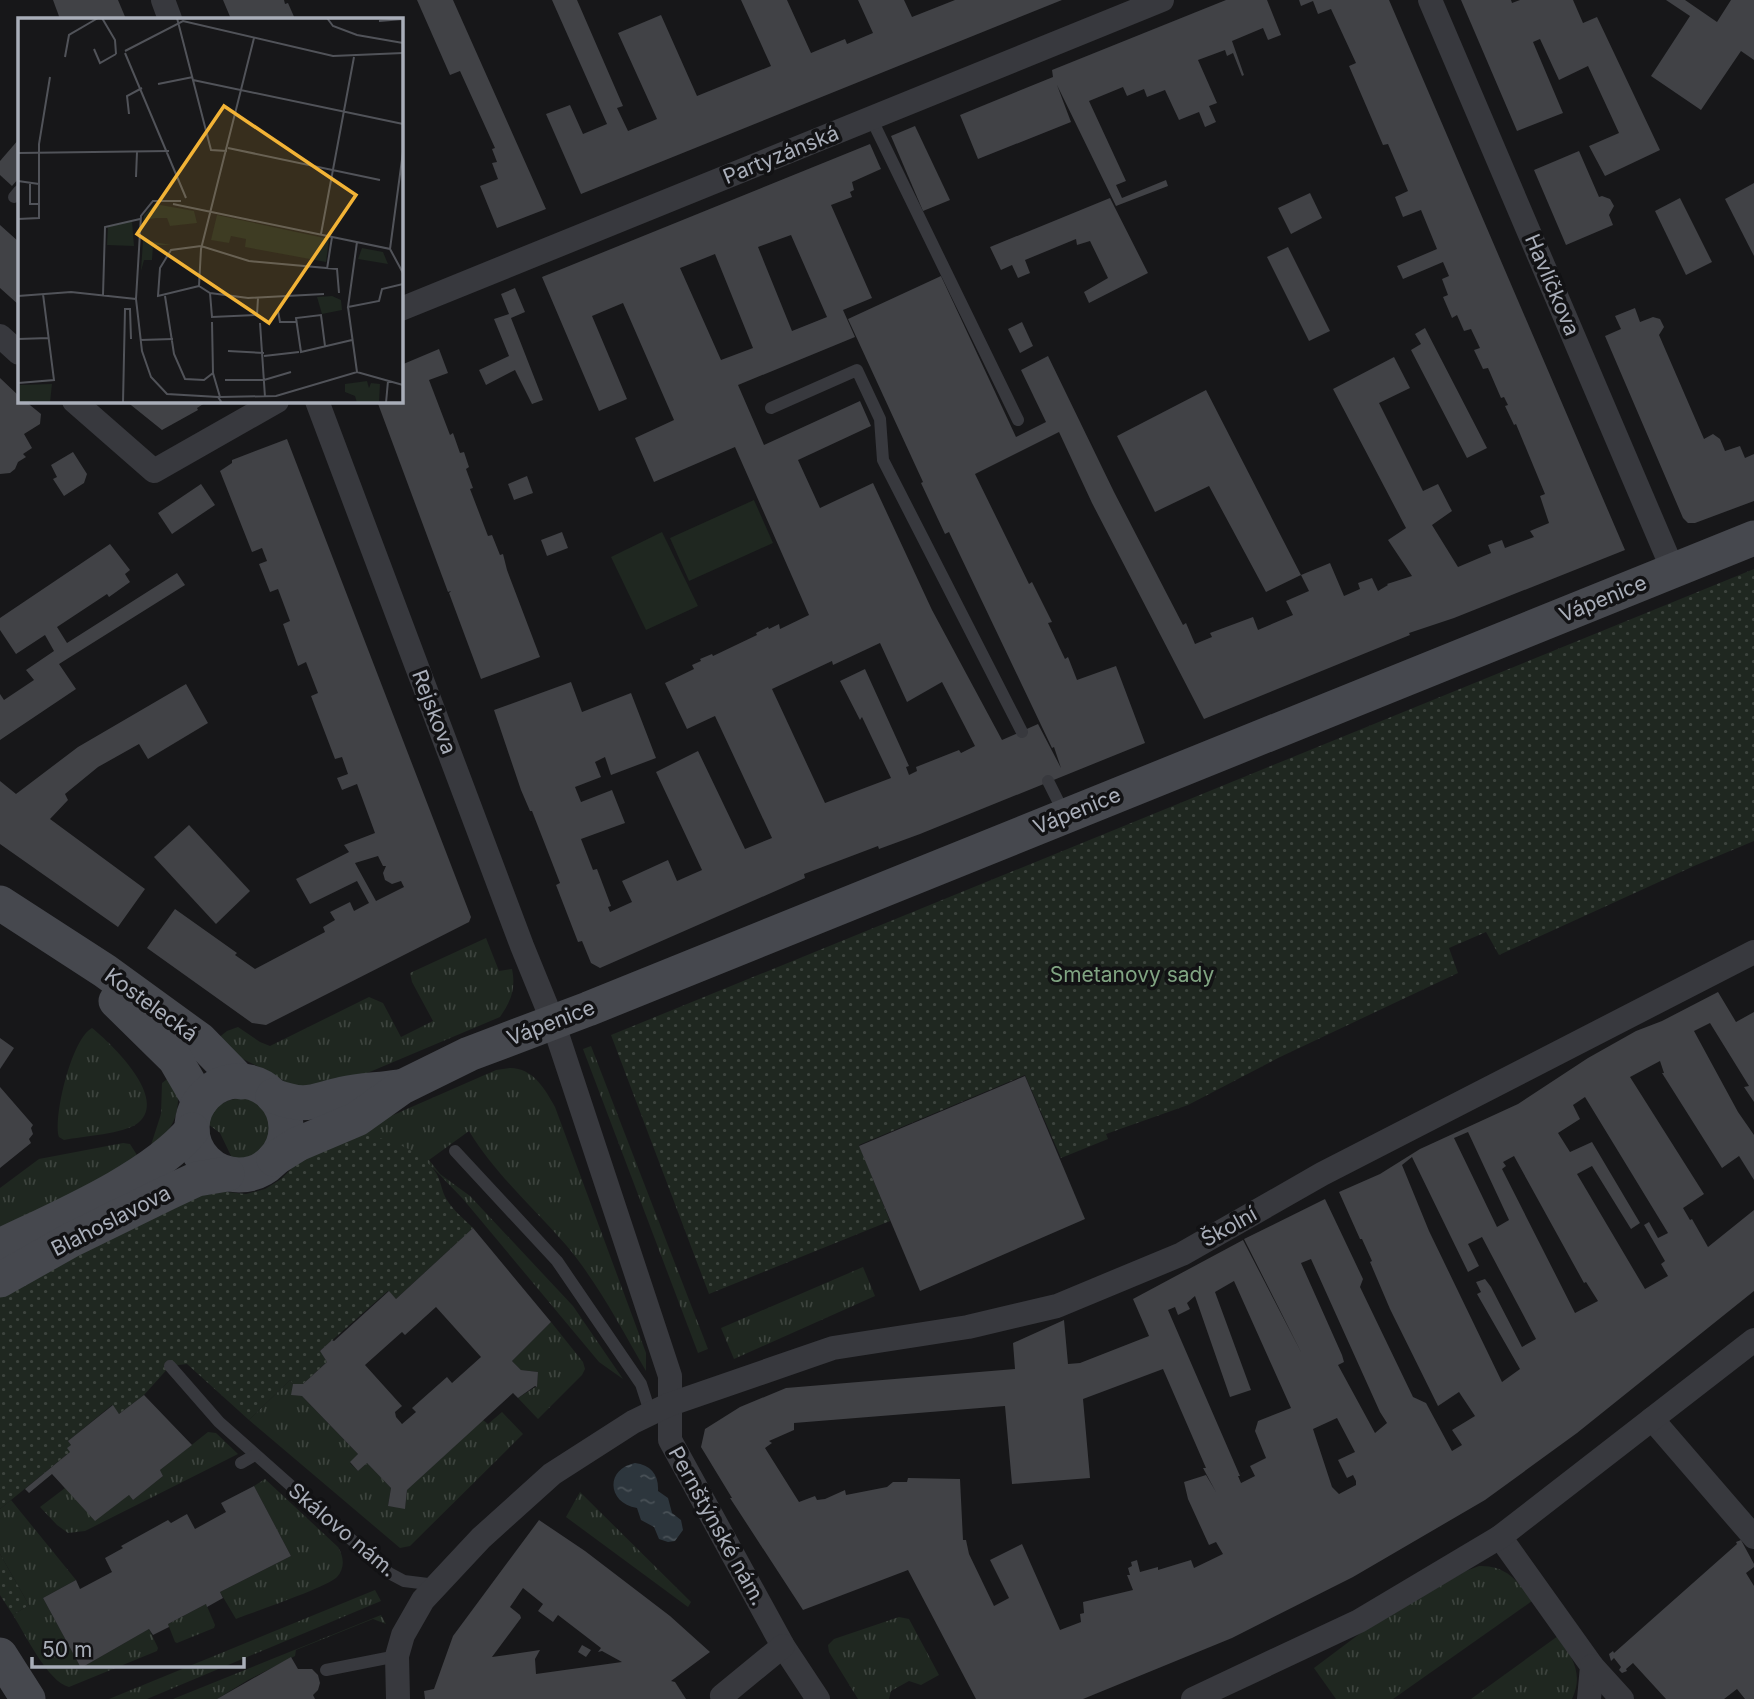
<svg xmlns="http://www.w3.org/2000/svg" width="1754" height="1699" viewBox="0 0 1754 1699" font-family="Inter,sans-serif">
  <defs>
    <pattern id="grass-tufts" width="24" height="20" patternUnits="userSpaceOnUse" patternTransform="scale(1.75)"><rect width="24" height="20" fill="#1f2720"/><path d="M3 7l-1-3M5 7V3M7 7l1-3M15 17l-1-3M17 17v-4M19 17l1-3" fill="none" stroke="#3d443e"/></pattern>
    <pattern id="park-dots" width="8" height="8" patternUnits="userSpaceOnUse" patternTransform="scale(1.75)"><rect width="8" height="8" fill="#1f2720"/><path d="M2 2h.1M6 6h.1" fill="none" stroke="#3d443e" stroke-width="1.8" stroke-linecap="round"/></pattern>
    <pattern id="water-ripples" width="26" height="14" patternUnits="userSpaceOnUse" patternTransform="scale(1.75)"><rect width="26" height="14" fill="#2d363d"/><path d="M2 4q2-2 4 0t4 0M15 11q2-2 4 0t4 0" fill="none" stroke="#495157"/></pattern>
  </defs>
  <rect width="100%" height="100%" fill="#171719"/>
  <g fill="url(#grass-tufts)">
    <path d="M486,938L499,971L512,969C516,989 511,1001 500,1017L327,1090L290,1085L273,1074L241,1058L217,1039L227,1031L238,1027L260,1042L270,1046L369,997L383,1003L401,1037L433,1021L412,982L410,973Z"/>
    <path d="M92,1028C112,1044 169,1099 138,1123C124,1134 83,1136 64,1140L59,1137C53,1116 72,1038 92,1028Z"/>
    <polygon points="591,1046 708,1349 698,1353 583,1049"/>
    <path d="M510,1068C533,1068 545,1089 555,1107L646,1353V1371C621,1328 598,1283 566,1245C533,1207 495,1174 469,1131L429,1160L440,1174L470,1196L573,1306L623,1379L599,1362L463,1199L435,1170L422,1159L352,1133L496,1070Z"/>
    <path d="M174,1074C183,1102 178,1130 151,1145L161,1114L162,1083Z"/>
    <path d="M243,1098C285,1106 278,1163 233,1160L220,1133L208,1124C212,1106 226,1099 243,1098Z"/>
    <polygon points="123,1143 130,1144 142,1163 0,1232 0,1188 39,1159"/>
    <polygon points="863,1267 875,1296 734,1359 721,1328"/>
    <polygon points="551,1322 583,1362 585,1369 582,1375 538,1419 518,1398 537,1386 538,1372 521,1370 512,1361"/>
    <polygon points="290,1380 293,1384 292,1395 302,1396 358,1454 350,1463 358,1471 367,1463 391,1488 388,1506 405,1508 407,1490 483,1420 488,1424 502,1412 523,1434 410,1546 400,1548 249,1420"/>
    <polygon points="208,1432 216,1433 238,1454 85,1531 68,1533 57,1525 40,1507 65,1488 95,1520 129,1495 133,1500 163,1476 160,1470"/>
    <path d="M265,1479L338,1547C344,1557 345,1568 337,1577C328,1587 253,1612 236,1619L220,1592L291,1556L254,1486Z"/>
    <polygon points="580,1492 691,1602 688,1607 566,1517"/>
    <path d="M11,1500L76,1580L43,1598L81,1668L149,1629L158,1648L157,1651L69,1687C48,1682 25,1634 13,1615L29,1605L0,1554V1509Z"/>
    <path d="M1479,1566C1506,1565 1518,1581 1532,1601L1393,1699H1336L1314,1668L1366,1629L1466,1571Z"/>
    <polygon points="375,1590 381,1601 147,1699 109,1699"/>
    <polygon points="206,1604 215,1625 214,1628 177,1643 175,1642 168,1624"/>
    <polygon points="381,1615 386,1624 373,1619 296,1650 295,1656 248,1680 217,1699 173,1699"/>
    <polygon points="899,1617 909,1619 939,1675 921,1685 909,1681 891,1691 889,1699 858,1699 829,1652 828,1645 834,1639"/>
    <path d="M1558,1636C1572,1657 1584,1674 1572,1699H1471Z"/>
  </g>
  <g fill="url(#park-dots)">
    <polygon points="1754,569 1754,841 1694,866 1499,955 1486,932 1449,948 1458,973 1278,1058 1188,1105 1106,1134 1108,1139 1061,1158 1025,1075 859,1145 890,1221 709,1294 611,1035"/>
    <path d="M352,1133C379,1136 417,1146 434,1170C441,1178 441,1191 447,1200C453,1210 464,1219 473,1228L396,1299L388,1291L320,1351L327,1362L303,1384H293L290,1380L249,1420L187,1364L170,1366L144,1395L119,1414L112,1405L68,1441L71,1445L70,1452L0,1509V1292L199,1189L246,1194L265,1189L281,1179L295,1165Z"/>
    <polygon points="0,1554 29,1605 13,1615 0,1595"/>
  </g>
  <g fill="#1f2720">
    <polygon points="754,500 773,543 689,581 670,538"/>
    <polygon points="662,532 698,606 646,630 611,557"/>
  </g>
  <path fill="url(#water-ripples)" d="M635,1463C651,1465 659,1475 658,1491L668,1498L672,1513L681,1520L683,1530L675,1541L668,1542L659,1539L654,1527L641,1520L637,1508C607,1503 605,1469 635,1463Z"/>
  <g fill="#414246" fill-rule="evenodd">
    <polygon points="53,0 118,0 126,19 60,19"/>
    <polygon points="223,0 284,0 285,4 288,3 295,19 231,19"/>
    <polygon points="417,0 453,0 546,209 497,228 480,186 498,179 492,163 497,162 492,149 495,148 460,71 450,75"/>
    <polygon points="552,0 577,0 623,106 617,108 628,131 657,119 618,33 661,15 697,96 771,66 741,0 787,0 811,53 845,39 847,44 873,33 858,0 904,0 912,17 955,0 1062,0 581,194 546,114 570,105 583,134 607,124"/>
    <polygon points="1226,0 1267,0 1281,35 1268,40 1263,28 1232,41 1244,75 1242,76 1233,53 1227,56 1225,50 1198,60 1217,103 1209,106 1216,122 1205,127 1199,112 1179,120 1165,90 1147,97 1144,89 1127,96 1123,87 1089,101 1126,181 1116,185 1122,198 1166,180 1168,186 1116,206 1057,85 1071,122 978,159 960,115 1053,77 1052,70"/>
    <path d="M1299,0H1389L1625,550L1454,618L1409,633L1410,635L1204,719L1092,503L1059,432L975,474L1029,584L1032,582L1052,622L1048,623L1065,659L1068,657L1077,680L1116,666L1145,743L920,834L879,849L878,846L804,874L805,878L600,968L591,963L582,941L578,942L556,885L560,883L532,811H530L521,790L494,710L571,682L582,712L631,693L656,758L611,775L605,757L595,762L601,777L575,787L581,802L612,790L625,823L581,839L593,870L597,869L611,906L608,907L610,912L632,902L622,881L668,860L677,881L702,870L656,772L698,751L745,849L772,838L715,716L687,729L665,683L694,669L692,665L701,661L700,659L712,654L713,656L757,635L756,633L768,627L769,629L779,624L780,629L809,615L735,447L654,482L635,438L674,420L623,303L592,316L627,399L599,411L542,277L870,144L881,169L852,182L854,190L850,192L852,197L831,205L872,298L843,310L855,337L738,385L764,445L860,401L871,426L798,460L820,508L873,483L932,610L1002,740L1038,724L1061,768L1054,747L1052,748L949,532L945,534L921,483L923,482L848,319L941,276L1016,437L1046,422L1021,370L1048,356L1114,492L1183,625L1186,623L1195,644L1212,637L1210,633L1253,617L1258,630L1293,615L1286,601L1309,591L1301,575L1330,563L1344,596L1360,589L1358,583L1372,578L1378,591L1388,585L1387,584L1412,576L1388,540L1406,528L1333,389L1394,357L1410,388L1379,403L1423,491L1438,484L1452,511L1432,525L1458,567L1491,553L1488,545L1502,540L1505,548L1534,537L1530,531L1549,523L1540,496L1545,494L1516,424L1514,425L1505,406L1508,405L1504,397L1501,398L1488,368L1483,369L1474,350L1480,348L1471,329L1464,331L1457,315L1452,318L1443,297L1448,295L1442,279L1449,276L1443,262L1403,279L1397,266L1437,249L1421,210L1403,217L1395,197L1408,191L1388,144L1383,145L1349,66L1356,63L1331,9L1318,14L1313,1L1301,6ZM791,235L827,317L792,331L758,247ZM715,254L753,348L721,360L680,268ZM880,643L907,702L942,682L975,746L961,753L959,750L916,767L917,771L909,775L906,767L909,766L865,669L840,681L860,720L862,717L891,778L825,803L772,689L832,661L833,665Z"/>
    <polygon points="1461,0 1511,0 1512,3 1520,0 1573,0 1583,23 1597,17 1660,150 1605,176 1589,146 1619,133 1588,66 1559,80 1540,39 1533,42 1563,113 1517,131"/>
    <polygon points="1666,0 1685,0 1717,22 1731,0 1754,0 1754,60 1741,51 1701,110 1651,76 1690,16"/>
    <polygon points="915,126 950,200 923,211 891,136"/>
    <polygon points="19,139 19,178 12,186 0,175 0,161"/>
    <polygon points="1579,151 1599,197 1602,196 1610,199 1614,206 1609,215 1613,225 1566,245 1534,170"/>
    <polygon points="1754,183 1754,256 1725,199"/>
    <polygon points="1310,193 1322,218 1291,234 1278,208"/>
    <polygon points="1110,198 1148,273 1089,303 1084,292 1108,278 1090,241 1077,245 1076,239 1025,260 1030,273 1018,278 1012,265 1001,270 990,247"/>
    <polygon points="1680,198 1712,262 1686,275 1655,211"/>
    <polygon points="0,225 19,242 19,305 0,288"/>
    <polygon points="1288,247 1330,331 1309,341 1267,257"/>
    <polygon points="515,288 525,312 511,318 543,400 532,404 515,370 486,385 479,370 509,356 494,319 509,314 501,294"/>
    <polygon points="1635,308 1640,322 1653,317 1660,319 1664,327 1659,335 1704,439 1713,434 1720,439 1725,451 1740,446 1745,458 1754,454 1754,501 1695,523 1688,523 1683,518 1605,336 1621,329 1615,316"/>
    <polygon points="1022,322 1033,346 1020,353 1008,329"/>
    <polygon points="1425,328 1487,448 1467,458 1411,350 1421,344 1415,334"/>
    <polygon points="439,349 448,373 429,380 450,435 453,433 460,453 464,452 469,467 466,469 473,488 470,489 488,536 492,535 500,555 503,554 507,570 540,657 481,679 449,593 451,591 448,592 377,401 401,401 401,365"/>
    <polygon points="0,378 19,396 19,401 25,401 41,414 40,424 24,434 32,448 23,454 26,457 18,462 15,469 10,473 0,474"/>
    <polygon points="1206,390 1301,575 1266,592 1209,486 1155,512 1117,436"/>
    <polygon points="126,401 208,401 197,408 198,410 162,430"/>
    <path d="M287,439L471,917L469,922L266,1025L252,1023L147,948L175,909L237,953L235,955L255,969L325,932L323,927L335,920L330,912L350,902L354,911L369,903L357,881L310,904L296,879L349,852L344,845L375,833L357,784L342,790L337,778L348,774L342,757L335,759L311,696L318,693L306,662L298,666L283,624L290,621L278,589L270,592L259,564L267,561L262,548L252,552L220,471L232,463V460ZM378,856L383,866H386L383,873L385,880L392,884L401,881L404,887L376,901L355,863Z"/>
    <polygon points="73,452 87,474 84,483 64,496 53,479 57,477 51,465"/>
    <polygon points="527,476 533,493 514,500 508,484"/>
    <polygon points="201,484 215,505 172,534 158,513"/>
    <polygon points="562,532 568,548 547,556 541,540"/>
    <polygon points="110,544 130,570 125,574 130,582 109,597 107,594 57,627 67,643 177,573 185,585 59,664 76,689 0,740 0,694 4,700 34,680 26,670 54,651 45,635 16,654 0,630 0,618"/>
    <polygon points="186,684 208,723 148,759 139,744 98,767 65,794 68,800 50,819 145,889 118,927 0,844 0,781 16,794 78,747"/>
    <polygon points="189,825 250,891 216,924 154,857"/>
    <path d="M1718,992L1736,1022L1754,1012V1102L1744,1087L1749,1086L1710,1023L1694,1031L1738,1112L1754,1135V1180L1739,1156L1722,1168L1662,1073H1664L1660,1061L1630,1077L1704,1194L1683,1208L1690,1220L1692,1219L1708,1247L1754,1210V1291L1577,1433L1485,1500L1353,1577L1232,1638L1083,1699H976L908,1570L803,1610L730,1498H732L701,1447L705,1429L740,1407L786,1388L1015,1369L1013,1343L1064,1320L1068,1364L1080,1363L1149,1336L1133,1299L1243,1240L1302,1354L1244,1239L1325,1199L1363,1279L1360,1287L1413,1397L1426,1403L1452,1451L1462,1445L1452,1430L1475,1416L1459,1392L1438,1406L1390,1309L1370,1262L1372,1261L1362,1239H1360L1339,1192L1380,1174L1420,1149L1518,1104L1588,1058L1636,1031L1662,1021ZM1585,1097L1668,1233L1658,1238L1649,1222L1644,1225L1665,1261L1661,1264L1668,1276L1645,1289L1577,1174L1592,1166L1631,1229L1640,1223L1592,1142L1570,1152L1558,1133L1580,1119L1573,1105ZM1468,1132L1509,1220L1497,1227L1454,1138ZM1514,1156L1584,1283L1586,1282L1598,1301L1575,1313L1502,1169L1506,1166L1503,1162ZM1412,1157L1468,1272L1479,1266L1468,1244L1482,1237L1536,1339L1522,1347L1491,1287L1485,1279L1476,1282L1481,1292L1477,1294L1520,1369L1502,1382L1429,1231L1402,1165ZM1311,1259L1380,1412L1387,1423L1375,1433L1338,1365L1344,1362L1342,1355L1301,1263ZM1234,1281L1291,1408L1258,1421L1255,1431L1266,1458L1250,1466L1255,1476L1241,1483L1238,1476H1240L1168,1310L1175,1307L1178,1315L1190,1309L1187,1303L1195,1296L1230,1397L1251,1390L1215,1292ZM1163,1369L1206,1468H1203L1216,1492L1206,1475L1184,1482L1188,1499L1209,1545L1216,1542L1223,1554L1194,1568L1191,1560L1158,1570V1567L1140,1572L1137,1560L1131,1562L1132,1566L1128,1568L1130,1575H1127L1133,1590L1083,1602L1084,1613L1080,1614L1081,1622L1060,1630L1022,1544L990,1560L1009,1598L994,1606L969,1554L966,1540H963L960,1479L908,1478L907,1482H893L887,1487L846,1495L845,1490L825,1499L817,1500L815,1496L799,1502L765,1448L772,1443L769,1441L794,1430V1423L1005,1406L1012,1484L1090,1478L1083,1399ZM1337,1418L1355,1452L1338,1460L1347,1478L1353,1475L1356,1481V1485L1339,1494L1332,1487L1313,1429Z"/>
    <polygon points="0,1038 14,1048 0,1069"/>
    <polygon points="1025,1076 1085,1219 920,1291 859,1146"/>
    <polygon points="0,1087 33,1125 31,1128 33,1134 29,1139 31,1143 0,1168"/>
    <path d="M473,1228L551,1322L512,1361L521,1370L538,1372L537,1387L535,1386L518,1398L513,1393L407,1490L405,1509L388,1506L391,1488L367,1463L358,1471L350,1462L358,1454L302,1396L291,1395L293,1384H303L327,1362L320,1351L332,1340L334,1341L389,1291L396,1299ZM436,1307L481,1357L452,1383L447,1377L412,1408L416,1412L402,1424L396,1417L395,1412L402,1406L365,1365L402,1332L405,1335Z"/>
    <polygon points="144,1395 192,1445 160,1470 163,1476 133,1500 129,1495 95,1521 52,1474 29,1493 25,1489 70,1452 67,1448 71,1445 68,1441 113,1405 119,1414"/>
    <polygon points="254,1486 291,1556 220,1592 223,1598 207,1607 206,1604 168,1624 169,1627 153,1635 149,1629 81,1668 43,1598 76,1580 80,1589 112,1572 105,1558 123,1548 121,1546 168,1520 171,1523 187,1514 195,1529 226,1512 221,1503"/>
    <path d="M539,1520L585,1551L670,1616L710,1652L671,1681L675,1682L686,1699H425L424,1691L434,1689L453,1636ZM523,1588L543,1604L538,1611L553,1622L558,1615L601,1648L598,1652L602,1651L622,1662L536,1674L535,1659L540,1650L492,1657L521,1618L520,1615L510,1607Z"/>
    <polygon points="1741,1540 1754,1564 1754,1567 1746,1573 1754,1586 1754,1699 1745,1699 1737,1689 1724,1699 1666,1699 1633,1663 1626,1669 1627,1671 1622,1673 1619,1670 1621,1667 1614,1658 1611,1661 1609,1654 1613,1651 1614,1653 1737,1544 1736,1542"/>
    <polygon points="582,1645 591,1650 586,1657 578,1652"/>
    <polygon points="291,1657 298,1669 312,1669 318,1675 320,1683 318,1690 313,1695 315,1699 217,1699"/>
  </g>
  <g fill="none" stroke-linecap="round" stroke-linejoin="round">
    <g stroke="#38393e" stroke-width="12">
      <polyline points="871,118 1018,420"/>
      <polyline points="14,197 19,191"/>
      <polyline points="771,408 857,370 880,419 883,460 1022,732"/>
      <polyline points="1048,781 1064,813"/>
      <polyline points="455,1151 557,1261 641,1384 650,1412"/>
      <polyline points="170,1366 219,1422 389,1573 404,1581 436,1585"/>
      <polyline points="241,1463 255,1455"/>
      <polyline points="326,1670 397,1656"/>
    </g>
    <g stroke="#38393e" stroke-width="24">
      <polyline points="163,0 170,19"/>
      <polyline points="1430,0 1673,570"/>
      <polyline points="401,309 1162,0"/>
      <polyline points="0,336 19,353"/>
      <polyline points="74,401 154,471 277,401"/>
      <polyline points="317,401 522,946 553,1022 670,1376 670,1440 783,1646 818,1699"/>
      <polyline points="1652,1419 1754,1537"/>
      <polyline points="1500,1537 1592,1666 1589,1699"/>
      <polyline points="1592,1666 1622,1699"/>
      <polyline points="398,1699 397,1656 403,1635 423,1600 481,1538 552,1474 633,1422 668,1405 833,1348 968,1327 1057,1306 1182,1254 1322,1174 1754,952"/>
      <polyline points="723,1699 722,1696 783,1646"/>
      <polyline points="1193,1699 1359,1621 1500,1537 1754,1340"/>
    </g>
    <g stroke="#46484e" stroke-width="35">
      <polyline points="0,903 105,971 200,1040 241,1082"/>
      <polyline points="116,1001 175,1059 200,1102"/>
      <circle cx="239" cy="1128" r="47"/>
      <path d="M273,1096C308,1108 309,1102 343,1094C361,1090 380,1090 398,1087"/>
      <polyline points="274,1159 298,1144 357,1119 402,1087 469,1054 588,1009 1754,538"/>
      <path d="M0,1246C58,1218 151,1179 192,1130"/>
      <polyline points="0,1280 71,1240 167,1193 197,1179 227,1174"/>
      <polyline points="0,1655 28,1699"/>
    </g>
  </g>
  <g text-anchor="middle" stroke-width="7" stroke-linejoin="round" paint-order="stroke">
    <g font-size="21" fill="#a9aeb9" stroke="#121214">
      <text transform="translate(781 155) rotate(-22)" y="7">Partyzánská</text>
      <text transform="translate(1552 285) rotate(67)" y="7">Havlíčkova</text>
      <text transform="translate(1603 599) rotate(-22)" y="7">Vápenice</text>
      <text transform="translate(434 712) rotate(69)" y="7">Rejskova</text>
      <text transform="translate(1077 811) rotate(-22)" y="7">Vápenice</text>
      <text transform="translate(151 1005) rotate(36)" y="7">Kostelecká</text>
      <text transform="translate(551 1023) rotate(-21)" y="7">Vápenice</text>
      <text transform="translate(111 1221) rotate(-27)" y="7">Blahoslavova</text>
      <text transform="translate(1229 1227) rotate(-29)" y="7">Školní</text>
      <text transform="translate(717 1526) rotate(61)" y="7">Pernštýnské nám.</text>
      <text transform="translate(342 1530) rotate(40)" y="7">Skálovo nám.</text>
    </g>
    <g font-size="21" fill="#80a482" stroke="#121214">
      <text x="1132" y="982">Smetanovy sady</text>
    </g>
  </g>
  <g transform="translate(18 18)">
    <rect width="385" height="385" fill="#171719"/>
    <path d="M114,203L116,228L89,227L90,209ZM125,222L153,227H135L134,242H126L123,253ZM344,230L365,234L370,246L340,241ZM314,278L323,282L324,292L304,296L299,279ZM349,363L351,370L353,365L362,366L361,385H339L337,378L327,374V366Z" fill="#1f2720"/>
    <path d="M137,186L176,193L179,205L152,208L149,200H138L127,202L124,211L126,197ZM199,197L311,221L308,244L227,229L228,221L213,218L211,225L193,222ZM34,366L32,385H0V367Z" fill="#1f2720"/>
    <path fill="none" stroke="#515359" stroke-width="2" d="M84,0L97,22L98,36M159,0L193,132L209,133M309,0L315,8L339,17L385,25M361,3L385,1M76,31L82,45L98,36M107,33L165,3L315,38L385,35M107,35L168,180M47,39L51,17L80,0M175,62L385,106M140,66L175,59M111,96L109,78L124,70M210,130L362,162M0,135L151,133M118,159L119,134M0,163L21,166M12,166V186H21M163,183H135L123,198L118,281L124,333L133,359L149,376L200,379L204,385M155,186L372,231L385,255M0,201L21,200V126L32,59M303,216L336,39M339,224L330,289L361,283L364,271L385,266M372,231L385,134M309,251L314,219M181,268L140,278L142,250L153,232L183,228L231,243L319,251L321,275M181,268L183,231L236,20M181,268L192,275L230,280L306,276M192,275L194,299L239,297L240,280M85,277L87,209L122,201M0,278L53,274L118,281M147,278L156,336L167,361L186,362L195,355M330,289L339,354M260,293L262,304H279M194,304L195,355L202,379L258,378L339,354L385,367M242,305L247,379M0,321L31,320M122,322L155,321M307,328L303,297L278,300L283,334L334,322M210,333L246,335M246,338L281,334M207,362H246L273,354M0,365L36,362L25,276M105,385L107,291H112L113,321M368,385L370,363"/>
    <path fill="#f2b336" fill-opacity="0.15" stroke="#f2b336" stroke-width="3.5" d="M206,88L338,177L251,305L119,216Z"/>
    <rect width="385" height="385" fill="none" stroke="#a9aeb9" stroke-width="3.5"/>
  </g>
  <path d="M32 1657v10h212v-10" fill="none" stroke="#a9aeb9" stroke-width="3.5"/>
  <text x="42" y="1657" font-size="21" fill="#a9aeb9" stroke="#121214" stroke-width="5" paint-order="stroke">50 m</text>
</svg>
